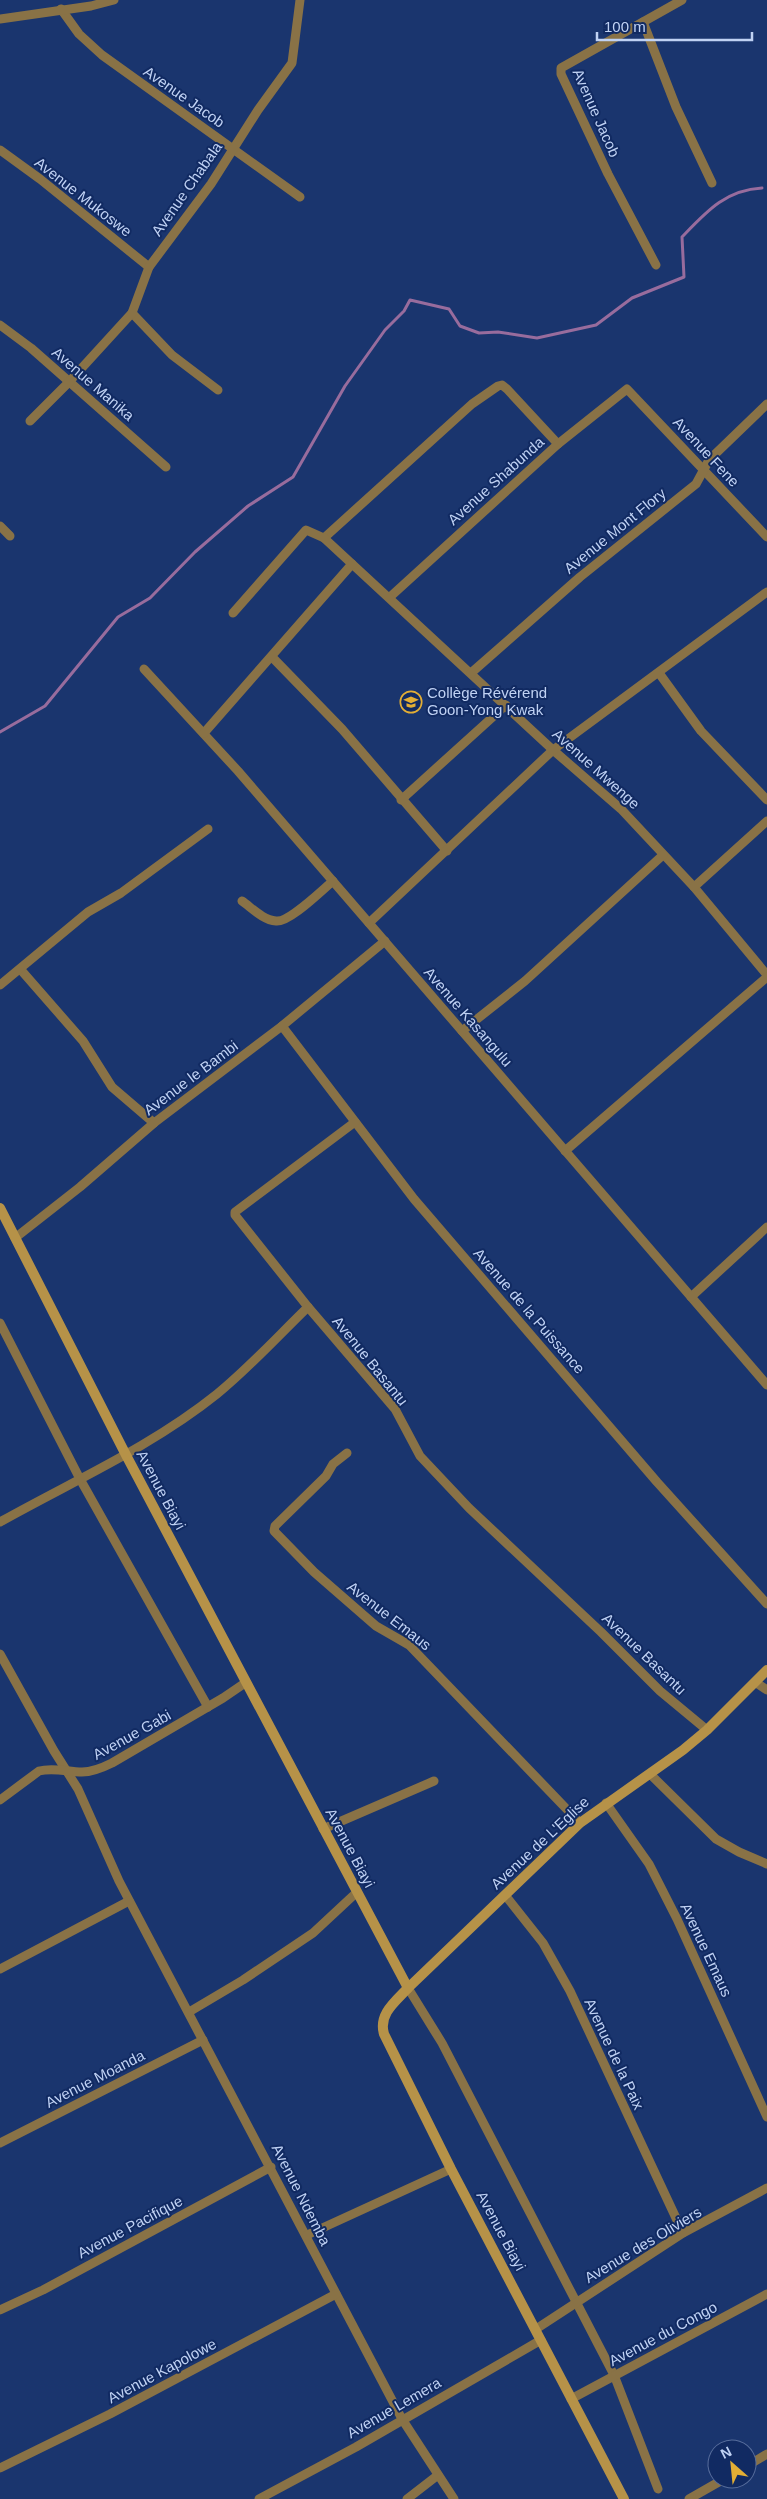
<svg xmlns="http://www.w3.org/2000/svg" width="767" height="2499" viewBox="0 0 767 2499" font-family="Helvetica,sans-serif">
  <rect width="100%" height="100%" fill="#1a356e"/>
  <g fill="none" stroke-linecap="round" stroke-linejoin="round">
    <path stroke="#986c9d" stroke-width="3" d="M0,732L45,706L118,617L150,598L195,552L248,506L293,477L345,386L385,330L404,311L410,300L449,309L460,326L479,333L498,332L537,338L596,325L632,298L684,277L682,237C706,212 725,190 762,188"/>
    <g stroke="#897246" stroke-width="9">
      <polyline points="61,9 79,34 102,55 300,197"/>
      <polyline points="0,19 91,6 114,0"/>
      <polyline points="643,22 676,107 712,183"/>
      <polyline points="0,150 40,179 149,267"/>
      <polyline points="656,265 608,174 561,74 561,68 682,0"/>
      <polyline points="132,313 172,355 218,390"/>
      <polyline points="0,325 31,348 166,467"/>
      <polyline points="30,421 69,382 132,313 149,267 211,184 258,110 292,63 300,0"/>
      <polyline points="0,526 10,536"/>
      <polyline points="324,538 472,404 498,386 502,385 507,389 558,444"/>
      <polyline points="390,597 558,444 627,389 767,537"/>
      <polyline points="233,613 306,530 324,538 553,750 621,809 694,887 767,975"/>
      <polyline points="272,657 342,729 447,851"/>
      <polyline points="144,669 238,771 767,1385"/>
      <polyline points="471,673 580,577 696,484 709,460 767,404"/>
      <polyline points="659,673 701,731 767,800"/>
      <polyline points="204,733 352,564"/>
      <polyline points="401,800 506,705"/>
      <polyline points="694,887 767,821"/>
      <path d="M242,901C252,908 263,920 276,921C289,923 322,890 333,881"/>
      <polyline points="369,923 553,750 767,592"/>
      <polyline points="21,970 83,1041 112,1087 154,1123"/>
      <polyline points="0,985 88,912 121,893 208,829"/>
      <polyline points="282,1026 414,1199 657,1482 767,1604"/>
      <polyline points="462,1031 525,981 663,855"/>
      <polyline points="355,1122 235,1212 235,1215 308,1307 395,1409 420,1456 469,1508 601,1632 660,1691 707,1730"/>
      <polyline points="565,1151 767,977"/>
      <polyline points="15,1238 80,1187 154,1123 282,1026 385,941"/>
      <polyline points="691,1297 767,1227"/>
      <polyline points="0,1323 80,1479 208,1707"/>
      <polyline points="347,1453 333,1464 326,1476 275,1526 274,1531 314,1572 376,1626 409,1645 580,1823"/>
      <path d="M0,1522C73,1481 151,1447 217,1394C249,1368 278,1336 308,1307"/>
      <polyline points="0,1654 54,1751 78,1789 119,1881 402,2419 454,2499"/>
      <polyline points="755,1682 767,1690"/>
      <polyline points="650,1774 716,1839 739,1852 767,1864"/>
      <path d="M0,1800L39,1771C53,1767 68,1772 82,1772C93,1772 102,1768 112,1763L223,1698L245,1683"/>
      <polyline points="606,1803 649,1864 677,1919 767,2117"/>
      <polyline points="323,1829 434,1781"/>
      <polyline points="505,1895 543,1943 570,1991 683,2233"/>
      <polyline points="0,1969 129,1901"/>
      <polyline points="408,1988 442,2043 614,2375 658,2489"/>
      <polyline points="189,2012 243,1980 313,1933 356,1893"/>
      <polyline points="0,2143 203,2040"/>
      <polyline points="307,2235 451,2169"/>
      <polyline points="0,2310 43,2290 271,2167"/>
      <polyline points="536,2329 683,2233 767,2188"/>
      <polyline points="571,2399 767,2294"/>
      <polyline points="747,2466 767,2454"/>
      <polyline points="0,2468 110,2414 336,2294"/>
      <polyline points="259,2499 356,2447 541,2340"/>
      <polyline points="407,2499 438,2475"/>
      <polyline points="689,2499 724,2479"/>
    </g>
    <g stroke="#b69248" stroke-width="10">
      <polyline points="0,1208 126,1455 408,1988"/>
      <path d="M624,2499L451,2169L384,2034C378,2014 396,2001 408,1988L580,1823L683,1750L707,1730L767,1670"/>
    </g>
  </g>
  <defs>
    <g id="school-ring" transform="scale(1.125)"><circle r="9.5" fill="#112a62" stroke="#e3ae35" stroke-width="1.5"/><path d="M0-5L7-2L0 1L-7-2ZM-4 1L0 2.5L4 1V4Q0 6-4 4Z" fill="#e3ae35"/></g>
  </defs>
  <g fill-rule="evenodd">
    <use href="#school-ring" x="411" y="702"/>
  </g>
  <g text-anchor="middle" stroke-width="4" stroke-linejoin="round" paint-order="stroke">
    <g font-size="15" fill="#c0d2f4" stroke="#112a62">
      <text transform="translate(184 97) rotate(35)" y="5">Avenue Jacob</text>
      <text transform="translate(596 113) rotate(66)" y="5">Avenue Jacob</text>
      <text transform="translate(187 189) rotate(-55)" y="5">Avenue Chabala</text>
      <text transform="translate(83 197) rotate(38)" y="5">Avenue Mukoswe</text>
      <text transform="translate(93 384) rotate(41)" y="5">Avenue Manika</text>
      <text transform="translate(706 452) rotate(47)" y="5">Avenue Fene</text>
      <text transform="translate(496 481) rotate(-42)" y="5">Avenue Shabunda</text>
      <text transform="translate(615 531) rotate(-39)" y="5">Avenue Mont Flory</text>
      <text transform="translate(596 769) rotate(42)" y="5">Avenue Mwenge</text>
      <text transform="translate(468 1017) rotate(49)" y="5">Avenue Kasangulu</text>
      <text transform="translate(191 1078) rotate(-37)" y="5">Avenue le Bambi</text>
      <text transform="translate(529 1311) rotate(49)" y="5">Avenue de la Puissance</text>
      <text transform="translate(370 1361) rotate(51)" y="5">Avenue Basantu</text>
      <text transform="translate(161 1490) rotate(62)" y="5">Avenue Biayi</text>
      <text transform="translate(389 1616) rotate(38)" y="5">Avenue Emaus</text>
      <text transform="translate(644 1654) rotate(44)" y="5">Avenue Basantu</text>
      <text transform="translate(132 1735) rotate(-29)" y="5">Avenue Gabi</text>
      <text transform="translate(540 1843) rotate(-43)" y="5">Avenue de L'Eglise</text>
      <text transform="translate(350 1848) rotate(62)" y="5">Avenue Biayi</text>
      <text transform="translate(706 1950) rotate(65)" y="5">Avenue Emaus</text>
      <text transform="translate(614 2054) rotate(65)" y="5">Avenue de la Paix</text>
      <text transform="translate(95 2079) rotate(-27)" y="5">Avenue Moanda</text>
      <text transform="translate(301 2195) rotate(63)" y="5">Avenue Ndemba</text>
      <text transform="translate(130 2227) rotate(-28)" y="5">Avenue Pacifique</text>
      <text transform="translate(501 2231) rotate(62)" y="5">Avenue Biayi</text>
      <text transform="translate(643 2245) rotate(-31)" y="5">Avenue des Oliviers</text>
      <text transform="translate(663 2334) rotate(-28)" y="5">Avenue du Congo</text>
      <text transform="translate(162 2371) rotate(-28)" y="5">Avenue Kapolowe</text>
      <text transform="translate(394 2408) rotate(-30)" y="5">Avenue Lemera</text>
    </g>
    <g font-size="15" fill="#c0d2f4" stroke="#112a62" text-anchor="start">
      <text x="427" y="698">Collège Révérend<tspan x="427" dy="17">Goon-Yong Kwak</tspan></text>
    </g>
  </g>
  <g transform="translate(732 2464) rotate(333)"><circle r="24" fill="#112a62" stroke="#576d9c"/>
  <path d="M0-4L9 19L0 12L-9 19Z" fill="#e3ae35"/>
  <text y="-8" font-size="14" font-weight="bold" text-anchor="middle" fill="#c0d2f4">N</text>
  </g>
  <path d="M597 32v8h155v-8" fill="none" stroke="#c0d2f4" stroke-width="2.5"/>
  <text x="604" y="32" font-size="15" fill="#c0d2f4" stroke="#112a62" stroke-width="4" paint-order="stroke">100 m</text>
</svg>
